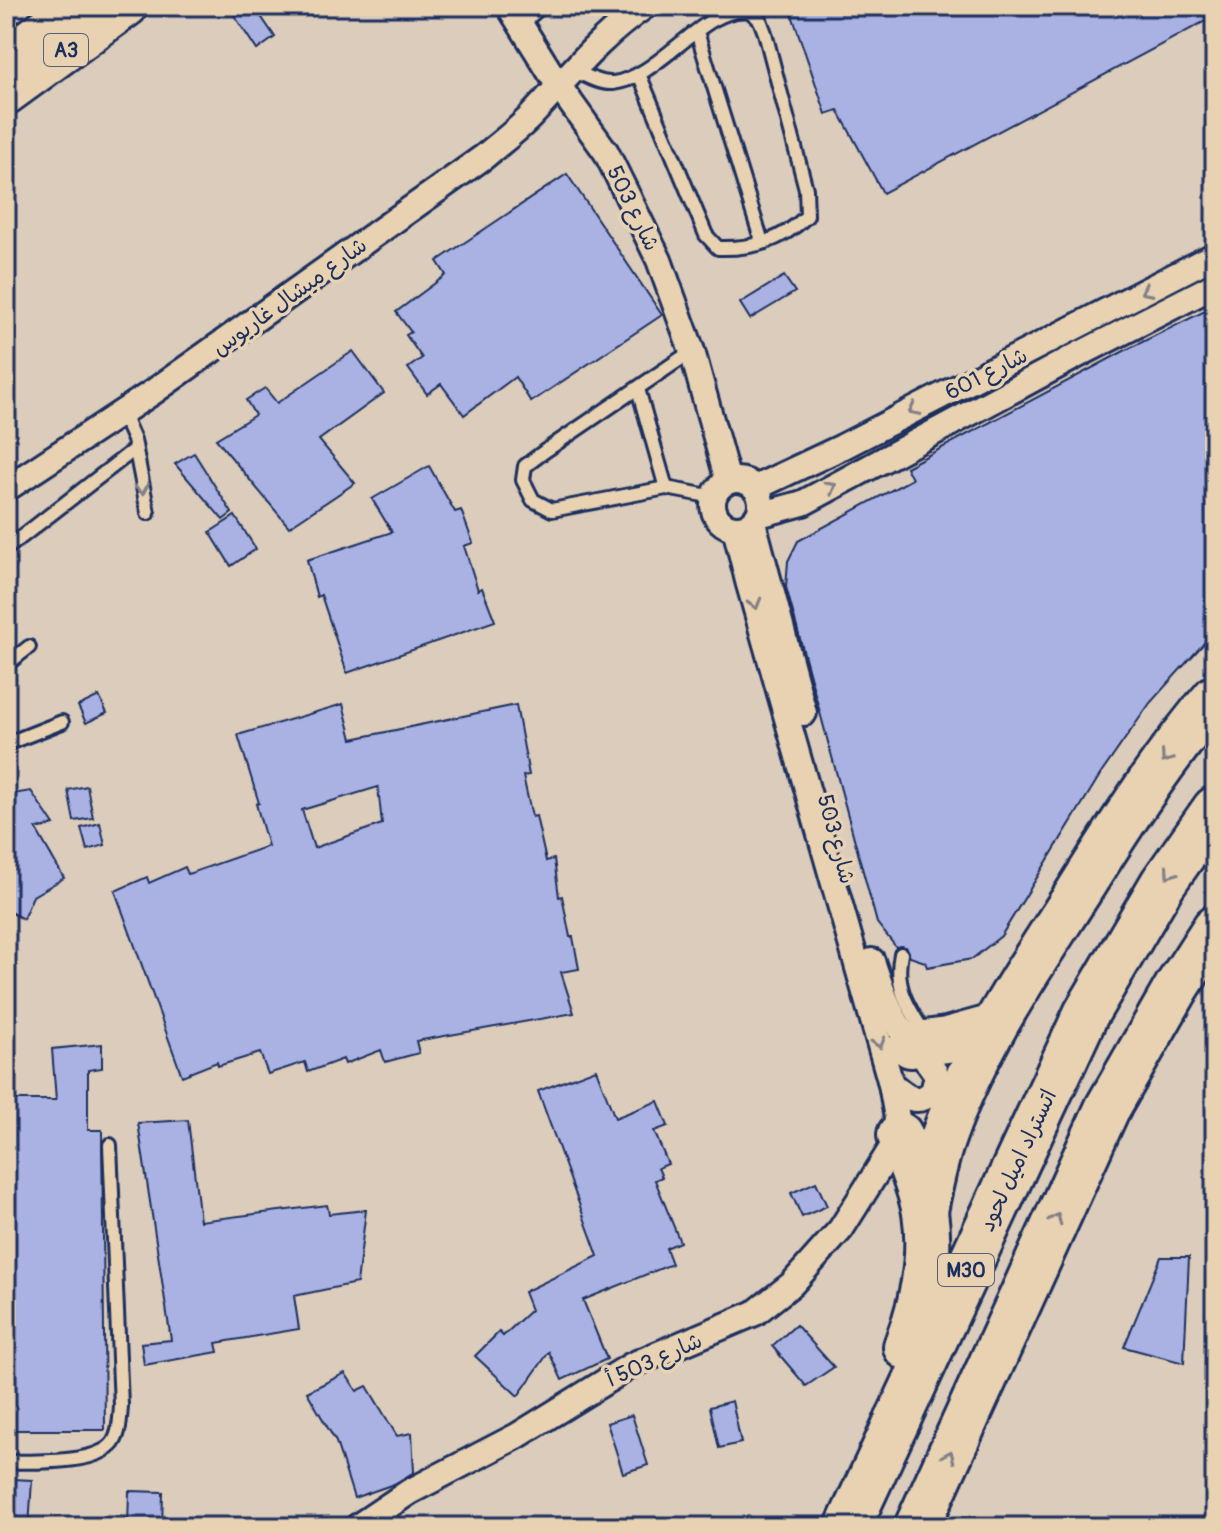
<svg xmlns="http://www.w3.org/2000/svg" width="1221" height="1533" viewBox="0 0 1221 1533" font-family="Pangolin,'Playpen Sans Arabic',sans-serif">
  <rect width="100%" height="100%" fill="#dbccbb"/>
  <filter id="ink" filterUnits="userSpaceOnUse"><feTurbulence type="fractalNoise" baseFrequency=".0125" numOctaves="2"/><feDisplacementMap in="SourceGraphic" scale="16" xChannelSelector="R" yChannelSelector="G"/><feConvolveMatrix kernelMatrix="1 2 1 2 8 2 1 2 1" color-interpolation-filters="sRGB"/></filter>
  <g filter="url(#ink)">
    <g fill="#a9b2e3" stroke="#1b2f5e" stroke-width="2" fill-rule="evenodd">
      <polygon points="228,6 254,6 275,37 257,50"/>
      <polygon points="789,6 1215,6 1215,16 883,193 838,110 826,114"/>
      <polygon points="567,174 662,315 531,402 515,377 464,415 441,384 427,394 408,368 422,358 406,335 411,332 396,312 446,275 437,261"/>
      <polygon points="784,276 795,292 750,319 740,303"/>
      <polygon points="1215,306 1215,631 1150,703 1100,775 1001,936 972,959 927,967 925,962 910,957 906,947 896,947 877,923 786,587 788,561 798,541 912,479 906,467 1126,350"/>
      <polygon points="353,351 384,393 319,440 355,483 289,527 216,439 255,415 246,400 265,388 277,403"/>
      <polygon points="194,453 232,513 223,520 175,464"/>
      <polygon points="429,466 455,512 461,510 473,543 464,546 478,590 482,588 495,621 347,673 321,595 317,597 307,560 392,532 372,499"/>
      <polygon points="235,516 256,549 231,566 210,532"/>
      <polygon points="99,696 107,713 86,723 78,706"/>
      <path d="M343,704L352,739L516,705L529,775L523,776L532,817L536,816L546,861L554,859L559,897L562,896L570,937H573L579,969L561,972L574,1013L416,1041L419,1053L385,1062L381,1050L345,1064L343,1059L308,1072L305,1062L268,1074L260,1053L218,1066L217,1062L182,1076L115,891L147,877L149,883L185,867L188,874L268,846L256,804L259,803L238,735ZM378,787L382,824L314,848L302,810Z"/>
      <polygon points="87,786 93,818 74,821 68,790"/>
      <polygon points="31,791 54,825 36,829 64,878 33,896 23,919 6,910 6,795"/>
      <polygon points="100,823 105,845 87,850 81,828"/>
      <polygon points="102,1044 102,1068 88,1070 88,1130 102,1130 105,1430 6,1430 6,1100 56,1100 52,1049"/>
      <polygon points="596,1069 615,1118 658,1101 668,1126 654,1131 668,1164 658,1168 662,1177 655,1180 680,1242 666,1248 672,1264 583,1300 607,1359 562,1380 549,1352 518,1396 475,1356 499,1332 503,1336 531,1310 524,1292 598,1256 538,1091"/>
      <polygon points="188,1120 200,1221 327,1205 329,1214 366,1210 357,1283 294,1296 299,1329 216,1343 218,1352 144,1365 141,1343 171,1340 138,1123"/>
      <polygon points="816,1182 827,1206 802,1217 791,1193"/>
      <polygon points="1161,1257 1189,1257 1184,1363 1124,1347"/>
      <polygon points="796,1325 834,1367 806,1386 772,1346"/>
      <polygon points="345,1373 357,1391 367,1386 397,1436 412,1433 414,1472 394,1484 354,1498 336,1442 307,1392"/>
      <polygon points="732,1401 741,1443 719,1448 710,1407"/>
      <polygon points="632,1415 648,1465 623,1473 607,1423"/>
      <polygon points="13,1479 32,1480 29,1527 6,1527 6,1493 12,1493"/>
      <polygon points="129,1491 163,1492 162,1527 128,1527"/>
    </g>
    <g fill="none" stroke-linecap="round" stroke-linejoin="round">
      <g stroke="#1b2f5e" stroke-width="18">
        <g id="service">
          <polyline points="520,25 542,6"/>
          <polyline points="697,32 762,242"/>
          <path d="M572,69C584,75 599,84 613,83C660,78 705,3 750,11L760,20L765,33L806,189L807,216C781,241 754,249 718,248L706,235L639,74"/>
          <polyline points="692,351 545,451 525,466 523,480 533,500 552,510 666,488 714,497"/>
          <polyline points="638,389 666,488"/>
          <polyline points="122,413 134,440 148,513"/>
          <polyline points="6,549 135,449"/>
          <polyline points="6,665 29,647"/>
          <polyline points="6,744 62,722"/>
          <path d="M901,954C894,987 908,1007 925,1034"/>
          <path d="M6,1462C32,1461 96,1465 113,1443C120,1433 120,1418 121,1406L110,1145"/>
        </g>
      </g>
      <g stroke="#1b2f5e" stroke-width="30">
        <g id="minor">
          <polyline points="509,6 558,85 606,152 659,260 692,351 728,481"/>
          <circle cx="737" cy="504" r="24"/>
          <polyline points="755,488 842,447 1215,255"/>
          <path d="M6,489L153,392L485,156C500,143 518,130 532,115C571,74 597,39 645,6"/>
          <polyline points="759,515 803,503 1074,357 1215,285"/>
          <polyline points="753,522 804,713"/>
          <path d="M872,961C880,985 888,1010 902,1031C912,1047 929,1059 937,1076L933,1092C916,1106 906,1097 891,1084"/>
          <polyline points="357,1527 409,1492 517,1436 632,1365 755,1313 792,1284 841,1229 900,1135 891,1084 748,581 735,528"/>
        </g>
      </g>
      <g stroke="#1b2f5e" stroke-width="46">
        <g id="trunk">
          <polyline points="6,58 76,6"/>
          <polyline points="6,94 127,6"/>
        </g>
      </g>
      <g stroke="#1b2f5e" stroke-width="50">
        <g id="motorway">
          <polyline points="911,1045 947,1040 994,1027"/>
          <path d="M900,1135C908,1160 920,1186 925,1212C932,1257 922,1305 906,1347"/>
          <path d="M925,1211C930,1185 935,1159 944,1135C975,1047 1029,969 1079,891C1121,824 1163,758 1215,698"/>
          <polyline points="848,1527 1086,1014 1163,883 1215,809"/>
          <polyline points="917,1527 1107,1109 1177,987 1215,928"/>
        </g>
      </g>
      <use href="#service" stroke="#e8d2b1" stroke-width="12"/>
      <use href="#minor" stroke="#e8d2b1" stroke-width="24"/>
      <use href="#trunk" stroke="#e8d2b1" stroke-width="40"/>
      <use href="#motorway" stroke="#e8d2b1" stroke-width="44"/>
    </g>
    <defs><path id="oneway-chevron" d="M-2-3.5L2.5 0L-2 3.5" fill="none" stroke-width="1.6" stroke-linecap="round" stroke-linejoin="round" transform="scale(2)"/></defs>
    <g stroke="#828088">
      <use href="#oneway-chevron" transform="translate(1146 291) rotate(153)"/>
      <use href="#oneway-chevron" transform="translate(914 410) rotate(153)"/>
      <use href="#oneway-chevron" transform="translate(831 487) rotate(-29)"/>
      <use href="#oneway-chevron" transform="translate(142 489) rotate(79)"/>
      <use href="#oneway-chevron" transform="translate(755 604) rotate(74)"/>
      <use href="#oneway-chevron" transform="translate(1166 758) rotate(125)"/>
      <use href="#oneway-chevron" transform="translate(1170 873) rotate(125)"/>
      <use href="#oneway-chevron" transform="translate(879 1043) rotate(74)"/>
      <use href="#oneway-chevron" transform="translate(1056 1219) rotate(-66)"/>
      <use href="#oneway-chevron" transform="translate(949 1456) rotate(-66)"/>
    </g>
  </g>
  <g text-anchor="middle" stroke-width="7" stroke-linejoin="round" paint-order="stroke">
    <g fill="#e8d2b1" stroke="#586077" stroke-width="2">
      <rect x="44" y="34" width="44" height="32" rx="6"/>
      <rect x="938" y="1254" width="56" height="32" rx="6"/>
    </g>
    <g font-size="20" font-weight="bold" fill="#1b2f5e">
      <text x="66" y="57">A3</text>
      <text x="966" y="1277">M30</text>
    </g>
    <g font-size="22" fill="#1b2f5e" stroke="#e8d2b1">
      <text transform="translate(634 208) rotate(64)" y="8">شارع 503</text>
      <text transform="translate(289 296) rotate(-36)" y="8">شارع ميشال غاريوس</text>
      <text transform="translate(986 373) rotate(-27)" y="8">شارع 601</text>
      <text transform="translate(837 839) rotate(75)" y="8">شارع 503</text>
      <text transform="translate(1017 1160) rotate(-65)" y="8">اتستراد اميل لحود</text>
      <text transform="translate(654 1359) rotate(-24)" y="8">شارع 503 أ</text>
    </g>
  </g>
  <rect width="1221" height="1533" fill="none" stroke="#e8d2b1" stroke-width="32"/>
  <rect x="16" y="16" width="1189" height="1501" fill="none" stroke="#1b2f5e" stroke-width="3" filter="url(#ink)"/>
</svg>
